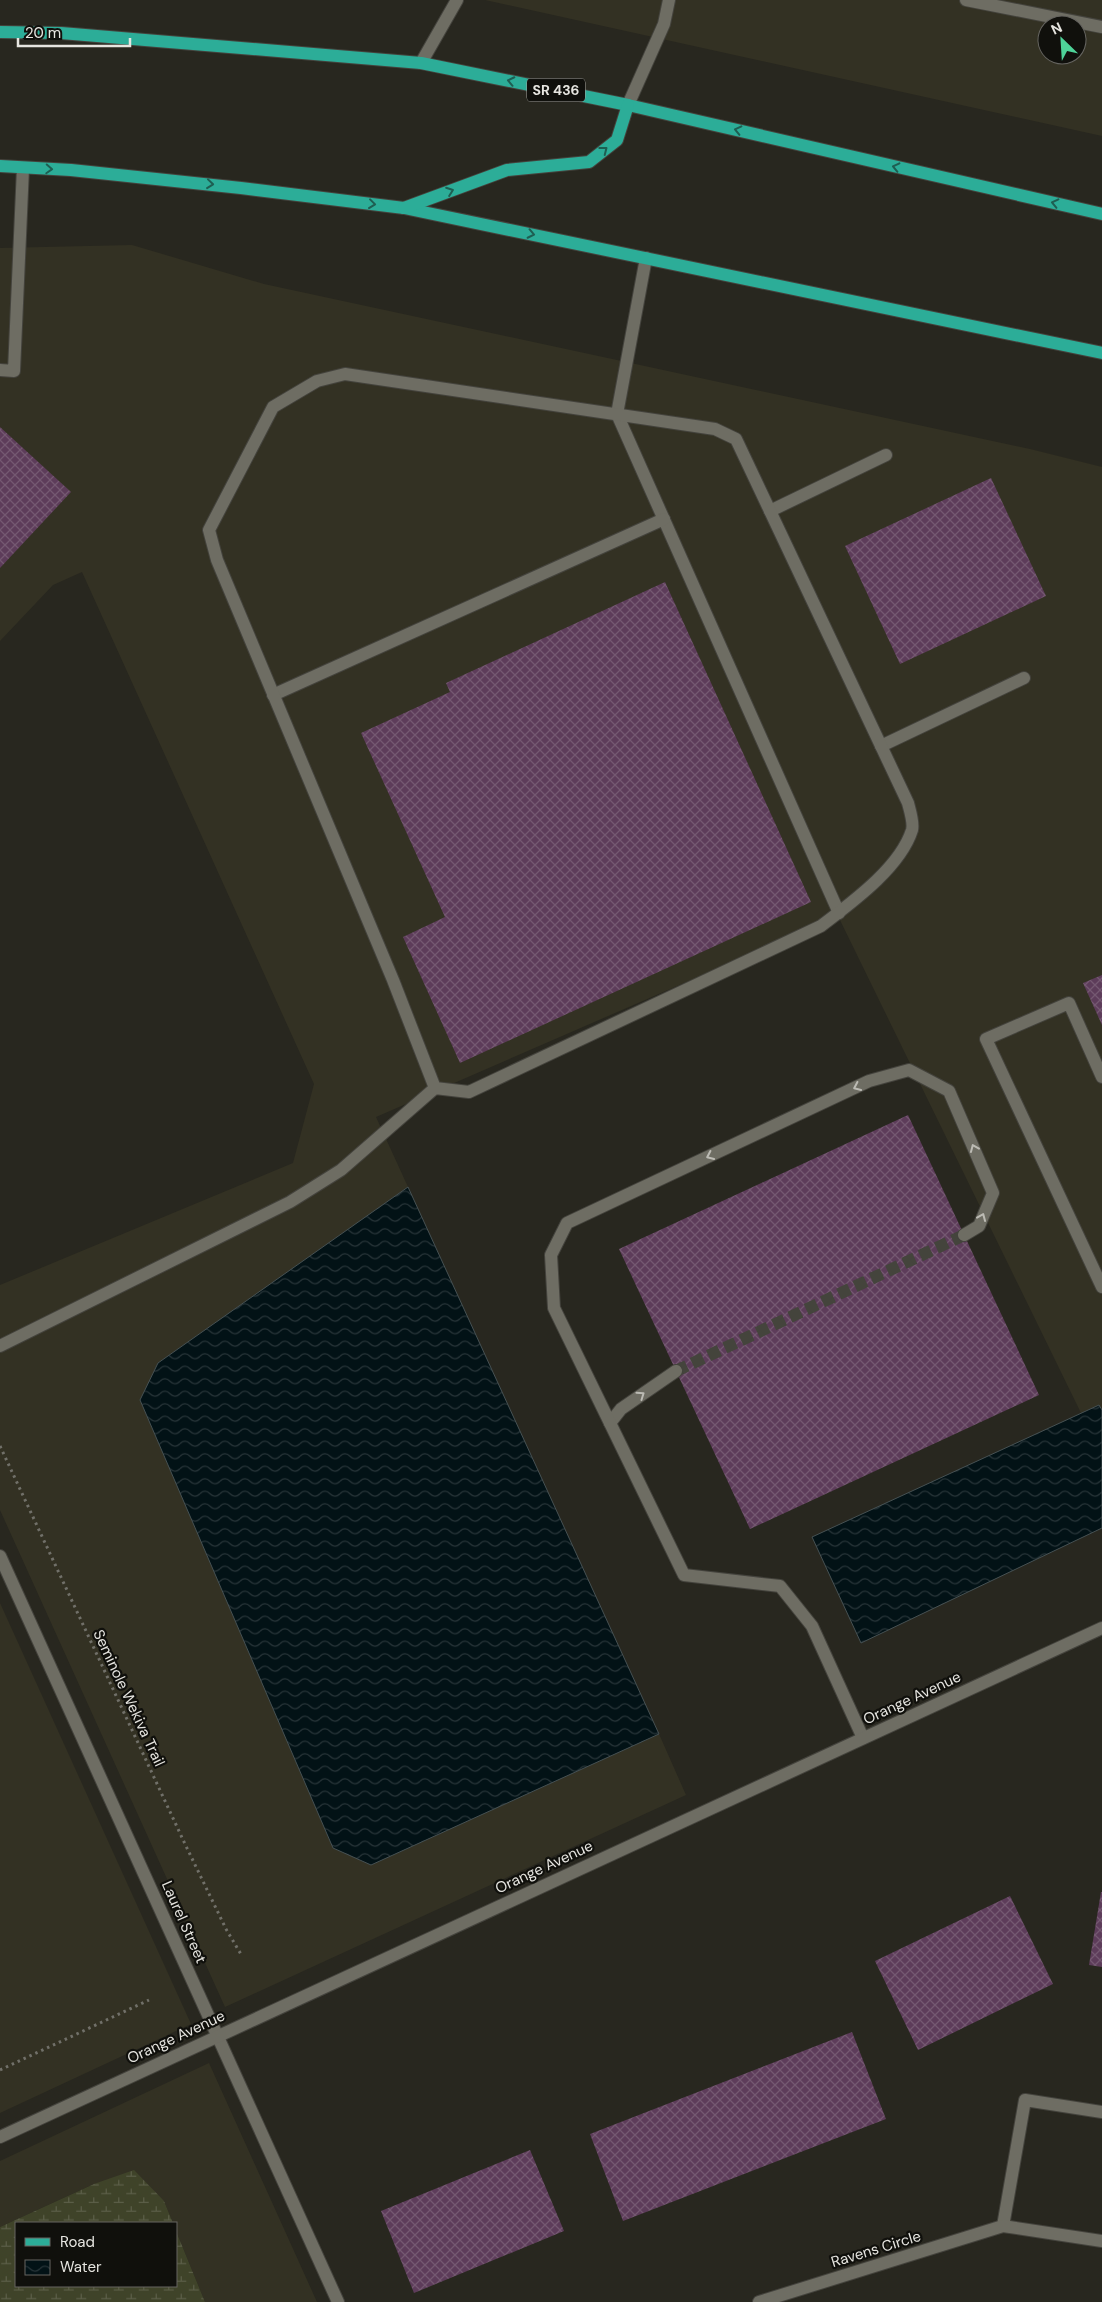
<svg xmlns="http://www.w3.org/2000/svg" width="1102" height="2302" viewBox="0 0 1102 2302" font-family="'DM Sans',sans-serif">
  <defs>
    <pattern id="wetland-marsh" width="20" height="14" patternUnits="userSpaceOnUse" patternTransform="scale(1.25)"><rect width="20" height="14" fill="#3f4329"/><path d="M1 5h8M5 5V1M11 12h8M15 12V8" fill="none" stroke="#5b5e48"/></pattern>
    <pattern id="water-waves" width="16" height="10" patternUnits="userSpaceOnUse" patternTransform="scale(1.25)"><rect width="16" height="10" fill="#021216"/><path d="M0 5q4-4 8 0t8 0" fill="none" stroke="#273438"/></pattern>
    <pattern id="building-cross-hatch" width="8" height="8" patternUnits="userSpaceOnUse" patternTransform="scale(1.25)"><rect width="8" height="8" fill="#5d3c5a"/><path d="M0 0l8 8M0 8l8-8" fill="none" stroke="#745871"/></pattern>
  </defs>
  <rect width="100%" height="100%" fill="#28271f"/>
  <g fill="#333123" fill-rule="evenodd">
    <path d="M485,0H1102V136ZM1047,25H1077V55H1047Z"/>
    <polygon points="132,245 264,284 1030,449 1102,467 1102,1456 838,916 376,1117 408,1187 158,1363 140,1400 333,1848 371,1865 659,1734 686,1795 225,2007 0,1510 0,1285 293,1163 314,1084 82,572 53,585 0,641 0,248"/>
    <polygon points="0,1603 191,2024 0,2113"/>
    <polygon points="209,2063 317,2302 205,2302 176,2231 176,2223 173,2223 164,2201 94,2184 0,2227 0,2161"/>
  </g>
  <polygon fill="url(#wetland-marsh)" points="134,2170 164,2201 173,2223 16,2223 16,2286 176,2286 176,2231 205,2302 0,2302 0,2227 94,2184"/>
  <g fill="url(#water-waves)" stroke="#465153">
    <polygon points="408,1187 659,1734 371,1865 333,1848 140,1400 158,1363"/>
    <polygon points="1099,1405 1102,1410 1102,1528 861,1643 812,1537"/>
  </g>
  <g fill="url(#building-cross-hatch)">
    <polygon points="0,427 71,492 0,568"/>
    <polygon points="991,478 1046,596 900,664 845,546"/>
    <polygon points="665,582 811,902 460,1063 403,937 445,917 361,733 450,692 446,683"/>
    <polygon points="1102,975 1102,1025 1083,983"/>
    <polygon points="908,1115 1039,1395 750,1529 619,1249"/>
    <polygon points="1101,1892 1102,1892 1102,1967 1089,1965"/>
    <polygon points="1010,1896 1053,1984 918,2050 875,1961"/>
    <polygon points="852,2032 886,2119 623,2221 590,2134"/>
    <polygon points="530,2150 564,2231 414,2293 381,2211"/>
  </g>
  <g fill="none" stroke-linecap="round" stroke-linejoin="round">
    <polyline stroke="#44443c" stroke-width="12" stroke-dasharray="12 6" stroke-linecap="butt" points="676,1371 964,1235"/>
    <g stroke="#44433d" stroke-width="14">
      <g id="minor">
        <polyline points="966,0 1102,27"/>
        <polyline points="421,63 457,0"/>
        <polyline points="628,105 664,24 669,0"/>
        <polyline points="646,258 617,414 839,913"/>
        <polyline points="0,370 14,371 23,168"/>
        <polyline points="770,511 886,455"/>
        <polyline points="273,695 664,519"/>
        <polyline points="881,746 1024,678"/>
        <polyline points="1102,1077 1069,1003 986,1039 1102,1287"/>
        <path d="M0,1346L290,1202L341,1170L435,1088L469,1092L821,926C851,903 900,868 912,830C914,823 910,811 908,803L736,439L715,429L345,374L317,381L273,407L209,530L217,560L393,980L435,1088"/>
        <polyline points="610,1423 621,1409 676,1371"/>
        <polyline points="0,1556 338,2302"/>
        <polyline points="863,1738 812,1626 780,1586 684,1575 554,1308 551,1255 567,1223 869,1081 909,1070 949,1091 993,1193 979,1226 964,1235"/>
        <polyline points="0,2137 1102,1628"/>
        <polyline points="1003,2226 1025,2100 1102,2112"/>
        <polyline points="759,2302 1003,2226 1102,2241"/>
      </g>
    </g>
    <g stroke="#44433d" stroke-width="14">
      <g id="major">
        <polyline points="0,32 61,33 421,63 628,105 1102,214"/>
        <polyline points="0,166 71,170 241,188 404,208 1102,353"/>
        <polyline points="404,208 507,170 589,162 617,140 628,105"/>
      </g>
    </g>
    <g stroke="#717069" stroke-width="3" stroke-dasharray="2.5 4" stroke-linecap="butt">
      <polyline points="0,1446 185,1844 226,1929 242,1956"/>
      <polyline points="0,2070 149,2000"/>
    </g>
    <use href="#minor" stroke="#6e6d63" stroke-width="12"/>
    <use href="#major" stroke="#2cad98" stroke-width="12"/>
  </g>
  <defs><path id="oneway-chevron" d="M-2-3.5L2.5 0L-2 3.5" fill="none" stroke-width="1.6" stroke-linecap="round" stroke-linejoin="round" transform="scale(1.25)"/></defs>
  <g stroke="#1e5e52">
    <use href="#oneway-chevron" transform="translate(511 81) rotate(-168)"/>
    <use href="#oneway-chevron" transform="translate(738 130) rotate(-167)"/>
    <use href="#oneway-chevron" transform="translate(604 150) rotate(-38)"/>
    <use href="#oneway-chevron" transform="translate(896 167) rotate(-167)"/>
    <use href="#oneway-chevron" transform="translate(49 169) rotate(3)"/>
    <use href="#oneway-chevron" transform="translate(210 184) rotate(6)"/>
    <use href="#oneway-chevron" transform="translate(450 191) rotate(-20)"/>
    <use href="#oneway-chevron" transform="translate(1055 203) rotate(-167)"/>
    <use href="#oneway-chevron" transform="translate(372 204) rotate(7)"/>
    <use href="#oneway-chevron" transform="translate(531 234) rotate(12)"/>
  </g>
  <g stroke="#bcbbb4">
    <use href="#oneway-chevron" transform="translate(857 1087) rotate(155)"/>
    <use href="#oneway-chevron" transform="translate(974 1148) rotate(-113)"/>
    <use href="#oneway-chevron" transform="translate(710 1156) rotate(155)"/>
    <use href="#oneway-chevron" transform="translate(982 1217) rotate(-67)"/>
    <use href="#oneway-chevron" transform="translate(641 1395) rotate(-35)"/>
  </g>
  <g text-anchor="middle" stroke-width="4.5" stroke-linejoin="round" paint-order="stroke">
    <rect fill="#10100c" stroke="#a6a5a0" stroke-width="1" x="527" y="78.5" width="58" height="23" rx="4"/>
    <g font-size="14" font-weight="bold" fill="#e6e5e0">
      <text x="556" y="95">SR 436</text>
    </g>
    <g font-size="15" fill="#e6e5e0" stroke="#10100c">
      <text transform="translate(129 1698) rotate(65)" y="5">Seminole Wekiva Trail</text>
      <text transform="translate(912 1698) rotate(-25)" y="5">Orange Avenue</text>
      <text transform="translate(544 1867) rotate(-25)" y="5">Orange Avenue</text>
      <text transform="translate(184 1922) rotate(66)" y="5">Laurel Street</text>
      <text transform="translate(176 2037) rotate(-25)" y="5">Orange Avenue</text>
      <text transform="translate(876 2249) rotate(-17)" y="5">Ravens Circle</text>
    </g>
  </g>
  <rect x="15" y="2222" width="162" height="65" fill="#10100c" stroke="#666561"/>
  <rect x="25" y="2238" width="25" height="8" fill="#2cad98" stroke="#666561"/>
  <text x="60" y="2247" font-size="15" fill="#e6e5e0">Road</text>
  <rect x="25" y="2260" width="25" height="15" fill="url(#water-waves)" stroke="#666561"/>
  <text x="60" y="2272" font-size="15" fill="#e6e5e0">Water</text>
  <g transform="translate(1062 40) rotate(335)"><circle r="24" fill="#10100c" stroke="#666561"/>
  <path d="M0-4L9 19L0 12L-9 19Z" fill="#4ed399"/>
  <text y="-8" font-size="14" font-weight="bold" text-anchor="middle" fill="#e6e5e0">N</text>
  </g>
  <path d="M18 38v8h112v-8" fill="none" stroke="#e6e5e0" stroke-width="2.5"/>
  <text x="25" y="38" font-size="15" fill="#e6e5e0" stroke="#10100c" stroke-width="4" paint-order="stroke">20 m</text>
</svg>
